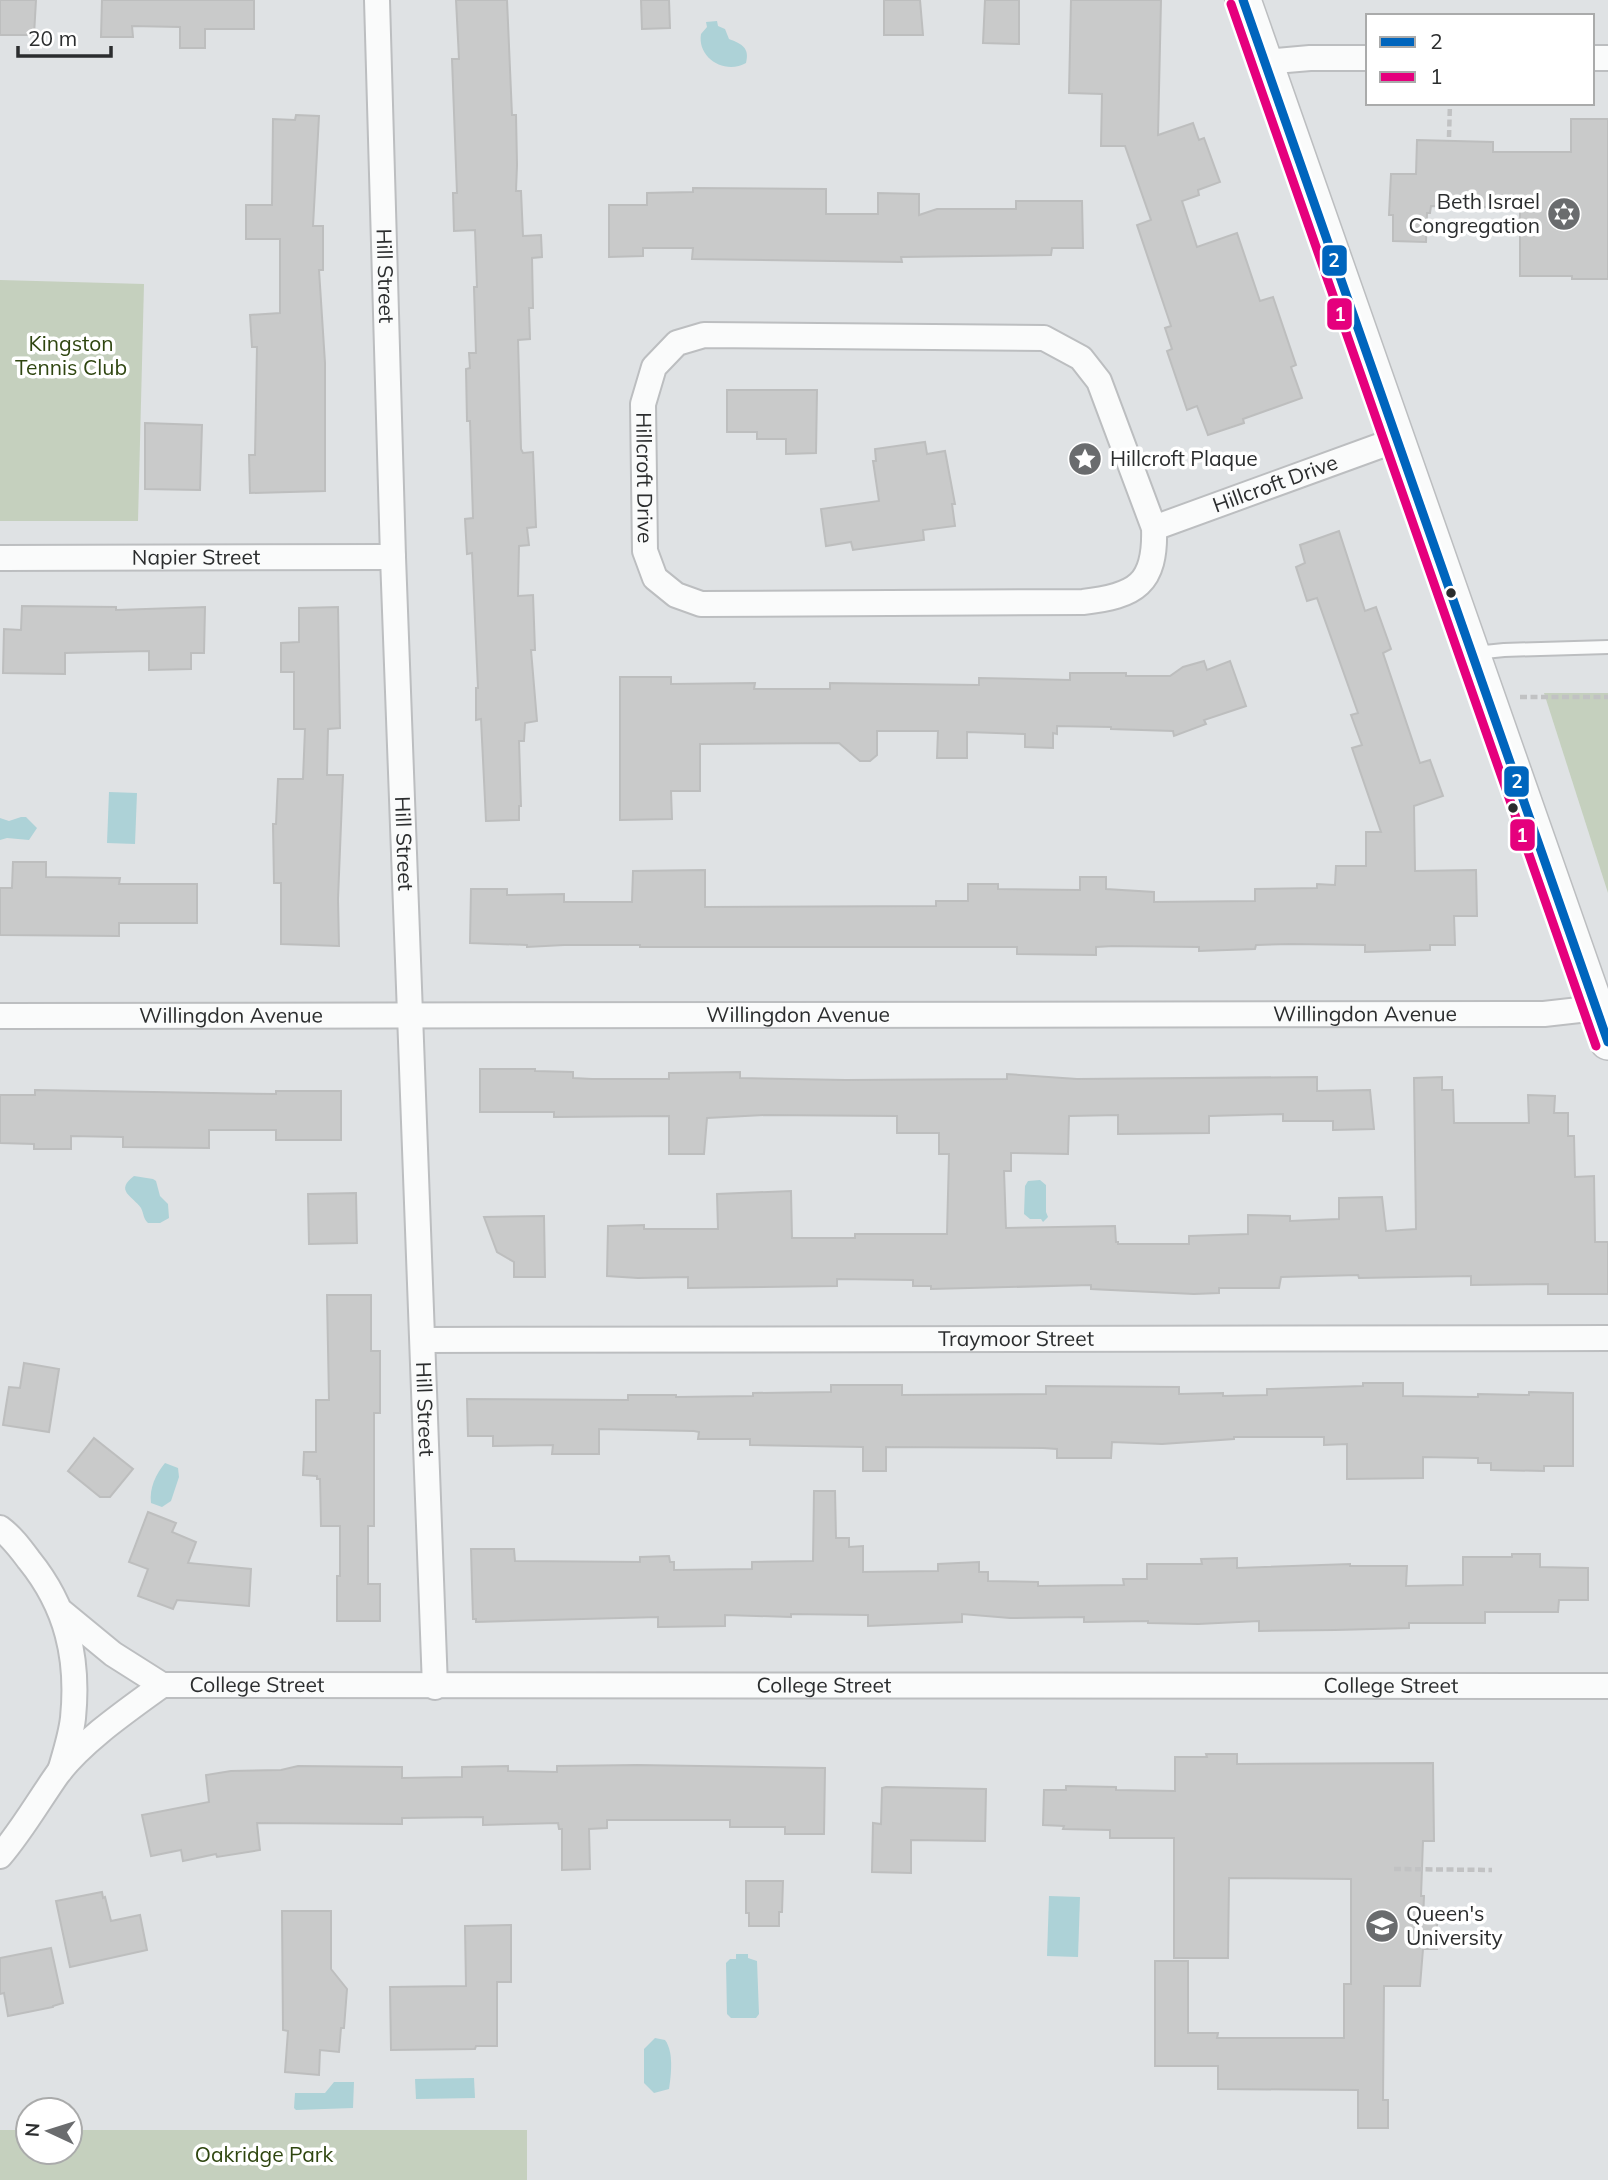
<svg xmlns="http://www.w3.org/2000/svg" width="1608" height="2180" viewBox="0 0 1608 2180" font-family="Mulish,sans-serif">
  <rect width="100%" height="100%" fill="#dfe2e4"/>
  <g fill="#c5d0be">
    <polygon points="0,280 144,284 138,521 0,521"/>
    <polygon points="1544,693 1608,693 1608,893"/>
    <polygon points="0,2130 28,2130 28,2152 70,2152 70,2130 527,2130 527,2180 0,2180"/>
  </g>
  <g fill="#add2d7">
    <path d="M717,21L718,26L725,29L729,39C742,44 750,48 746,63C725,75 697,58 701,34L707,27L706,22Z"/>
    <polygon points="109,792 137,793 135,844 107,843"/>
    <polygon points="21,817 26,817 37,828 29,840 7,838 0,840 0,818 9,821"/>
    <path d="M134,1176L153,1179L156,1181L160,1196L168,1204L169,1218L160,1223H148C143,1218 144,1214 141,1208C133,1196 114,1191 134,1176Z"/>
    <polygon points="1040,1180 1046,1185 1046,1212 1048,1217 1043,1222 1041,1219 1030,1219 1024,1214 1025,1186 1028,1181"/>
    <path d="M165,1463L178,1468L179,1477L171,1501L162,1507L151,1503C149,1488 156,1474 165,1463Z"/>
    <polygon points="1049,1896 1080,1897 1078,1957 1047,1956"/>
    <polygon points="736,1954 748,1954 748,1958 757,1961 759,2014 756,2018 731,2018 727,2014 726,1963 730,1959 736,1959"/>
    <path d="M655,2038L665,2040C674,2052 671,2075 669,2089L654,2093L644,2083V2049Z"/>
    <polygon points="474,2078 475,2098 416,2099 415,2079"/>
    <polygon points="334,2082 354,2082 353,2108 296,2110 294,2108 295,2093 325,2093"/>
  </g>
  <g fill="#c9caca" stroke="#bdbebe" stroke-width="2">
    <polygon points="0,0 36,0 34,35 0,35"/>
    <polygon points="102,0 254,0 254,29 205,29 205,48 180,48 180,27 132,26 133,37 101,37"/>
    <polygon points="456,0 507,0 512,115 516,115 517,165 516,191 521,191 523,236 541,235 542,257 532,258 533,308 529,308 530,339 518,340 521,449 523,453 533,452 536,527 527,528 529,545 519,546 518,596 533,595 535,650 531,650 537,721 525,723 524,741 519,741 521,806 519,806 519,820 486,821 481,719 476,720 476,688 478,688 472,553 467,554 465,519 473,518 470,421 467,421 466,369 470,368 469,353 476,353 474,287 477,287 475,230 454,231 453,193 457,193 452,59 459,59"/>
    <polygon points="641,0 669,0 670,28 642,29"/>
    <polygon points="884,0 920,0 923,35 884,35"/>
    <polygon points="985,0 1019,0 1019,44 983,43"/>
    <polygon points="1071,0 1161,0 1158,135 1193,123 1199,140 1204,138 1220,182 1198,190 1199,195 1182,201 1197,247 1237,233 1260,301 1273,297 1296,365 1291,367 1302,398 1243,419 1244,423 1208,435 1197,406 1187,410 1167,351 1172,349 1165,328 1171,326 1137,225 1151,220 1125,146 1101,146 1102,94 1069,93"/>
    <polygon points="296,115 319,116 313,226 323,226 323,270 319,270 325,363 325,491 250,493 249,455 255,455 257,347 252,347 250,315 280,313 280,239 246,239 246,205 272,205 273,119 295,120"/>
    <polygon points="1571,119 1608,119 1608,279 1572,279 1572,276 1520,276 1520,208 1431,206 1430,213 1427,213 1426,242 1393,241 1393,215 1389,215 1391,174 1416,174 1417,140 1493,142 1493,152 1571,152"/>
    <polygon points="693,188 826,189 826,214 878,214 878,193 919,194 919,215 937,209 1016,209 1016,201 1082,201 1083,248 1052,248 1051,255 901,257 902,262 692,259 693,248 643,248 643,256 609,257 609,205 647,205 647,193 693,192"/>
    <polygon points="727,390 817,390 816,453 786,454 786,439 757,439 757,432 727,432"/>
    <polygon points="145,423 202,425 200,490 145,489"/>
    <polygon points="925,442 927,454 945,451 955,504 952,504 955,526 923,530 924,540 853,550 851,542 826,546 821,509 879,501 873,461 876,461 875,449"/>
    <polygon points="1339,531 1365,611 1376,607 1391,649 1383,653 1420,763 1430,760 1443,796 1414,806 1415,871 1476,870 1477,916 1454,916 1455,945 1430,945 1430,950 1365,952 1365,945 1291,944 1256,945 1255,949 1199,951 1199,947 1113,946 1096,947 1096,955 1017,954 1017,947 640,947 640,945 564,945 527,947 527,945 470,943 471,889 507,889 507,895 564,894 564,902 632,902 633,871 705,870 705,907 936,906 936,901 968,901 968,884 998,884 998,889 1080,890 1080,877 1106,877 1106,889 1154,892 1154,902 1255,901 1255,889 1317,888 1317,884 1335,885 1336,866 1366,866 1366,832 1381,832 1352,748 1362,745 1351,715 1358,713 1317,598 1307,601 1296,567 1305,563 1300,545"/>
    <polygon points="22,606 116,607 116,610 205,607 204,653 191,653 191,669 149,670 149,651 65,653 65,674 3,673 4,629 21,630"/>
    <polygon points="338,607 340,728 328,729 327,775 343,775 338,899 339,946 281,944 281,883 274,883 273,824 276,824 278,779 303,779 305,729 294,729 294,672 281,672 281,643 299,642 299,608"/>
    <polygon points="1204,661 1207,670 1230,661 1246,706 1204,720 1206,724 1174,736 1173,731 1111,729 1111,727 1057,726 1057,734 1053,733 1053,748 1025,747 1025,734 967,732 967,758 937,758 938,731 877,731 877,755 870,761 860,761 839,743 700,744 700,791 671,791 672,819 620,820 620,677 671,677 671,684 755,683 754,689 830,689 830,683 979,685 979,678 1070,680 1070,673 1126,673 1126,676 1170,676 1183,667"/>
    <polygon points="13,862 46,862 46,877 120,878 119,884 197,884 197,923 119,923 119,936 0,935 0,888 12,888"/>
    <polygon points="480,1069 535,1069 535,1071 573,1072 573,1078 592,1079 669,1079 669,1073 740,1072 740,1078 846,1080 1007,1079 1007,1074 1077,1079 1317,1077 1317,1091 1370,1090 1374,1129 1333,1130 1333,1121 1283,1121 1283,1114 1209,1116 1209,1133 1118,1134 1118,1115 1069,1116 1068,1154 1011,1153 1011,1171 1004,1171 1006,1228 1115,1226 1116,1242 1118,1242 1118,1244 1189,1244 1189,1236 1248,1234 1248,1215 1290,1216 1290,1221 1339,1219 1339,1198 1382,1197 1386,1231 1416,1229 1414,1078 1442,1077 1442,1090 1453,1090 1454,1123 1529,1123 1528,1095 1555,1096 1554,1113 1568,1113 1568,1136 1574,1136 1575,1177 1594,1176 1595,1242 1608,1242 1608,1294 1548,1294 1548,1284 1471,1285 1471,1276 1359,1278 1358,1275 1281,1277 1279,1288 1219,1288 1219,1293 1194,1294 1091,1289 1091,1285 931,1289 931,1286 913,1286 913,1280 837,1279 837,1286 688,1288 688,1277 638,1278 607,1276 608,1226 644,1225 644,1229 718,1229 717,1194 791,1191 792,1238 855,1238 855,1234 947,1234 949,1154 939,1154 939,1133 897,1133 897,1116 765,1115 707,1118 704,1154 669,1154 669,1116 554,1117 554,1112 480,1112"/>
    <polygon points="35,1090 276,1094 276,1091 341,1091 341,1140 276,1140 276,1130 209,1130 209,1148 123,1147 123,1137 71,1136 71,1149 34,1149 34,1144 0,1143 0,1095 35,1095"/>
    <polygon points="356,1193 357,1243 309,1244 308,1194"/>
    <polygon points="544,1216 545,1277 514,1277 514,1262 497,1252 484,1217"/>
    <polygon points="327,1295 371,1295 371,1351 380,1351 380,1413 374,1413 374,1526 368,1526 368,1584 380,1584 380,1621 337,1621 337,1576 340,1576 340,1526 321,1526 320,1479 317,1479 317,1476 303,1475 304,1452 316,1452 316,1400 329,1400"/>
    <polygon points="24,1363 59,1369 49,1432 3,1425 9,1387 20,1388"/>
    <polygon points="1363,1383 1403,1383 1403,1396 1478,1397 1478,1394 1529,1395 1529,1392 1573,1393 1573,1466 1544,1466 1544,1471 1491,1470 1491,1463 1478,1463 1478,1458 1423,1457 1423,1478 1347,1479 1347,1444 1324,1445 1324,1437 1234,1437 1234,1439 1162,1444 1112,1442 1111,1458 1057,1458 1057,1449 1043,1448 886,1447 886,1471 863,1471 863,1447 750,1445 750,1439 698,1439 699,1432 694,1431 599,1429 599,1454 552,1454 553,1445 493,1446 493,1436 468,1436 467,1399 628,1400 628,1395 676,1395 676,1397 753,1396 753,1393 831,1392 831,1385 902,1385 902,1395 1046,1394 1046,1386 1179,1387 1179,1394 1223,1393 1223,1396 1267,1395 1267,1389 1363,1386"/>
    <polygon points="94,1438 133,1469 110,1497 100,1497 68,1471"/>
    <polygon points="814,1491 835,1491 836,1538 849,1538 849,1547 863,1546 863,1572 938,1571 938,1564 979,1562 979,1572 988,1572 988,1581 1038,1582 1038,1586 1124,1585 1123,1579 1147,1579 1147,1564 1202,1564 1201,1559 1237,1558 1237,1568 1350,1564 1350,1566 1407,1566 1406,1586 1463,1585 1463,1557 1512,1557 1512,1554 1540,1554 1540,1567 1588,1568 1588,1600 1559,1600 1558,1612 1485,1612 1485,1623 1409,1623 1409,1628 1335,1630 1259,1631 1259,1621 1198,1624 1148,1623 1148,1621 1084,1622 1084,1617 1010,1618 962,1614 962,1622 868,1626 868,1615 791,1614 791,1617 725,1615 725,1626 658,1627 658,1617 476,1622 476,1619 473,1619 471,1549 514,1549 515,1561 640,1562 640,1557 669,1556 670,1562 674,1562 674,1570 752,1569 752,1562 813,1561"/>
    <polygon points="148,1512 176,1523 172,1532 196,1542 188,1563 251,1569 249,1606 177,1600 173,1609 138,1596 148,1569 129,1562"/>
    <polygon points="1206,1754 1237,1754 1237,1764 1433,1763 1434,1841 1423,1841 1421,1896 1424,1896 1423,1921 1437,1921 1437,1949 1423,1949 1420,1986 1384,1986 1383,2100 1388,2100 1388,2128 1358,2128 1358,2090 1218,2089 1218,2066 1155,2066 1155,1961 1188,1961 1188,2033 1218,2033 1217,2038 1344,2038 1344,1984 1351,1984 1351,1879 1229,1878 1228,1958 1174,1958 1174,1838 1110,1838 1110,1830 1063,1829 1064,1826 1043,1825 1044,1790 1066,1790 1066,1786 1116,1787 1116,1790 1175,1791 1175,1757 1207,1757"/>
    <polygon points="637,1765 825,1768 824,1834 785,1834 785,1827 730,1827 730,1820 607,1820 607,1828 589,1829 590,1869 562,1870 562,1829 559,1829 558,1823 483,1825 483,1817 402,1818 402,1824 257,1823 260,1850 217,1857 216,1854 183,1861 181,1850 151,1856 142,1815 209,1802 206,1775 231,1771 281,1770 298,1766 402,1767 402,1778 462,1777 462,1767 508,1766 508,1771 557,1772 557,1766"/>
    <polygon points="886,1787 986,1789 985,1841 911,1840 911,1873 872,1872 873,1823 881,1824 882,1788"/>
    <polygon points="746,1881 783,1881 782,1912 779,1912 779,1926 749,1926 749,1913 746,1913"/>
    <polygon points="102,1892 103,1898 105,1897 111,1921 140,1915 147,1950 70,1967 56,1901"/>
    <polygon points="282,1911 331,1911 331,1969 347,1989 344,2028 341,2028 339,2052 320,2050 319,2075 285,2072 288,2031 283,2030"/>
    <polygon points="511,1925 511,1982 497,1982 497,2046 476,2046 475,2049 391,2050 390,1987 466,1986 465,1926"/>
    <polygon points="51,1948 63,2003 53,2006 53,2007 8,2016 4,1993 0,1994 0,1958"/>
  </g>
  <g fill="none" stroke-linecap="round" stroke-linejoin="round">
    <g stroke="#bcbec0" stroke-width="16">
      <polyline id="lane" points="1475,653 1504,650 1608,647"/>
    </g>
    <g stroke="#bcbec0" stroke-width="28">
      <g id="street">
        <path id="s1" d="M377,0L393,557L435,1687"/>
        <polyline points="1592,58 1608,58"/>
        <polyline points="1265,62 1310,58 1368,58"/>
        <path id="s2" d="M1154,528L1099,381L1081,358L1044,338L704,335L677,343L654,367L643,404L645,551L655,578L676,595L701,604L1083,602C1136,596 1156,584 1154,528L1396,440"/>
        <path id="s3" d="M0,558L393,557"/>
        <path id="s4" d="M0,1016L1544,1014L1597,1008L1608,1003"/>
        <path id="s5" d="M423,1340L1608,1338"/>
        <path d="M0,1528C12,1537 20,1548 29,1560C67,1607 79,1658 73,1718C71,1736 65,1754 60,1771"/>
        <path id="s6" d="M62,1612L113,1654L162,1685L1608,1686"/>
        <path d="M0,1856C23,1829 39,1800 59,1772C85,1739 128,1710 162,1685"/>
      </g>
    </g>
    <g stroke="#bcbec0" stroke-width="38">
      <polyline id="secondary" points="1243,0 1608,1042"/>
    </g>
    <g stroke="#c1c2c3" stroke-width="4.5" stroke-dasharray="7 3.5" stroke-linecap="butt">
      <polyline points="1449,137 1450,103"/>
      <polyline points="1520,697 1608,697"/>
      <polyline points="1394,1869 1492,1870"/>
    </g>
    <use href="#lane" stroke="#fafbfb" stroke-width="12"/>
    <use href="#street" stroke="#fafbfb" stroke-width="24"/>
    <use href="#secondary" stroke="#fafbfb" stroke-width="35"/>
    <g stroke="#fff" stroke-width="14">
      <polyline id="bus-1" points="1243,0 1608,1042"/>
    </g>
    <g stroke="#fff" stroke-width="14">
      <polyline id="bus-2" points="1231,4 1596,1046"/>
    </g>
    <use href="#bus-1" stroke="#0065bd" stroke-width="9"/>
    <use href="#bus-2" stroke="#e5007d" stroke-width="9"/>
  </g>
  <defs>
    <g id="synagogue-disc" transform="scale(1.75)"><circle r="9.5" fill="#6a6c6e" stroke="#fff"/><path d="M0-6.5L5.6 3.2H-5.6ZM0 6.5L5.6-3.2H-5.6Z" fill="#fff"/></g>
    <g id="sight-disc" transform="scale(1.75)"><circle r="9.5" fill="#6a6c6e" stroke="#fff"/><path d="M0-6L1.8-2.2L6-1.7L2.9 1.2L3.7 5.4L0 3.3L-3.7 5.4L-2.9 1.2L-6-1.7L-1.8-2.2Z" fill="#fff"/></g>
    <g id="university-disc" transform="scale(1.75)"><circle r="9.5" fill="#6a6c6e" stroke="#fff"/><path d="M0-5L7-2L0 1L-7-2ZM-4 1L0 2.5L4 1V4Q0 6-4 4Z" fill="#fff"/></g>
  </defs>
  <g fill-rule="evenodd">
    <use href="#synagogue-disc" x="1564" y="214"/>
    <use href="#sight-disc" x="1085" y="459"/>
    <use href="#university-disc" x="1382" y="1926"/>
  </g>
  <g fill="#2b2d2e" stroke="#fff" stroke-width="2.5">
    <circle cx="1451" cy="593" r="6"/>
    <circle cx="1513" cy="808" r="6"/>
  </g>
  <g text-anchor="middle" stroke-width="7" stroke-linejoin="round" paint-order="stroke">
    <g font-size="21" fill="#2b2d2e" stroke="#fff" text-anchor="start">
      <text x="1540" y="209" text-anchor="end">Beth Israel<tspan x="1540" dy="24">Congregation</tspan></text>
      <text x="1110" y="466">Hillcroft Plaque</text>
      <text x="1406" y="1921">Queen's<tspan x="1406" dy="24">University</tspan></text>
    </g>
    <g font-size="21" fill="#2b2d2e" stroke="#fff">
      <text dy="7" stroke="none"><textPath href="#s1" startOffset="276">Hill Street</textPath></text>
      <text dy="7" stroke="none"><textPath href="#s2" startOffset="742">Hillcroft Drive</textPath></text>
      <text dy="7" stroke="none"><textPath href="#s2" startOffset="1528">Hillcroft Drive</textPath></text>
      <text dy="7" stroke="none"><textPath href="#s3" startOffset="196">Napier Street</textPath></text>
      <text dy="7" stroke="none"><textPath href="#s1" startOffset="844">Hill Street</textPath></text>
      <text dy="7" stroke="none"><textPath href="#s4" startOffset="798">Willingdon Avenue</textPath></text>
      <text dy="7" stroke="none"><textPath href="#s4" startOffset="1365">Willingdon Avenue</textPath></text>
      <text dy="7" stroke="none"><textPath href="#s4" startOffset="231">Willingdon Avenue</textPath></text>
      <text dy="7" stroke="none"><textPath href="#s5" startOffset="593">Traymoor Street</textPath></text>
      <text dy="7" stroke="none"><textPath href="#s1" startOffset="1410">Hill Street</textPath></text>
      <text dy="7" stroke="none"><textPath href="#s6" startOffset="219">College Street</textPath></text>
      <text dy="7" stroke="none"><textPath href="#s6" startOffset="786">College Street</textPath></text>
      <text dy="7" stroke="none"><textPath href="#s6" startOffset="1353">College Street</textPath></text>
    </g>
    <g font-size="21" fill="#2f4610" stroke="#fff">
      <text x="71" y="351">Kingston<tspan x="71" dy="24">Tennis Club</tspan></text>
      <text x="264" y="2162">Oakridge Park</text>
    </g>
  </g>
  <g stroke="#fff" stroke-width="2.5">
    <rect x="1321" y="244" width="27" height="33" rx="7" fill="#0065bd"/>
    <rect x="1326" y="297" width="27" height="34" rx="7" fill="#e5007d"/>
    <rect x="1503" y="765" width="27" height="33" rx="7" fill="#0065bd"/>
    <rect x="1509" y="818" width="27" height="34" rx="7" fill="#e5007d"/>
  </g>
  <g font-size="19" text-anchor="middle" font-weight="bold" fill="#fff">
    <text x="1334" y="267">2</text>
    <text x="1340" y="321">1</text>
    <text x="1517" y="788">2</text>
    <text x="1522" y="842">1</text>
  </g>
  <rect x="1366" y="14" width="228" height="91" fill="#ffffff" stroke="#aaabab" stroke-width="2"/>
  <rect x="1380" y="37" width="35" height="10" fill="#0065bd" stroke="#aaabab" stroke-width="2"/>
  <text x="1430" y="49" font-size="21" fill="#2b2d2e">2</text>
  <rect x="1380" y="72" width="35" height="10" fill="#e5007d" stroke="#aaabab" stroke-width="2"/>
  <text x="1430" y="84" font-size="21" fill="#2b2d2e">1</text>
  <g transform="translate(49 2131) rotate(274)"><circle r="33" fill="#ffffff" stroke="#aaabab" stroke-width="2"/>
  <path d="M0-5L12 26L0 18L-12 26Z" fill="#6a6c6e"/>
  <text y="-10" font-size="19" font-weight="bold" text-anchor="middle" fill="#2b2d2e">N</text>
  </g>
  <path d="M18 46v10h93v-10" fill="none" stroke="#2b2d2e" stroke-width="3.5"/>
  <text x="28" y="46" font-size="21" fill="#2b2d2e" stroke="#ffffff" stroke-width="5" paint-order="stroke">20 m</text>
</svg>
